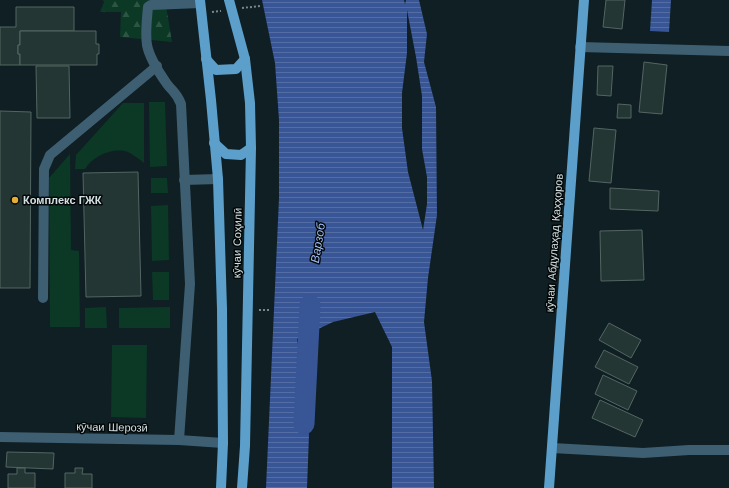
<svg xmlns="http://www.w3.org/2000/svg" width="729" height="488" viewBox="0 0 729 488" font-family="'Work Sans',sans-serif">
  <defs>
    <pattern id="forest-firs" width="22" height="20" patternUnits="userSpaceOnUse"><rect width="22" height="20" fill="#0b3925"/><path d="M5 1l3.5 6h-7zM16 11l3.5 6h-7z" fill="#2e5544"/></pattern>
    <pattern id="water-rules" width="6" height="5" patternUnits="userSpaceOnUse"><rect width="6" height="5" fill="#385596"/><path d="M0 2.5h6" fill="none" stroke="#546da4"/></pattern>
  </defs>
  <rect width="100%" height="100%" fill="#0f1f23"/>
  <g fill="#0b3925">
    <polygon points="149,102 165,102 167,166 150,167"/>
    <path d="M123,103H144V163C139,159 134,155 128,152C113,147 93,156 85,169H75L76,155Z"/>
    <polygon points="70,154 71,250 79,251 80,327 50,327 49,178"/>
    <polygon points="151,178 167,178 168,193 151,193"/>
    <polygon points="168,205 169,260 152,261 151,206"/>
    <polygon points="152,272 169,272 169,300 153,300"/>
    <polygon points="106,307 107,328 85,328 85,308"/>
    <polygon points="170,307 170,328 119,328 119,308"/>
    <polygon points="112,345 147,345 146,418 111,417"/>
  </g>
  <polygon fill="url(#forest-firs)" points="103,0 165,0 172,42 120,37 121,12 100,12 104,2"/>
  <g fill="url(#water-rules)" fill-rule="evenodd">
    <path d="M262,0H404L405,4L406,0H419L427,34L424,62L436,107L437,215L428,278L424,322L432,381L434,488H392V347L375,312L333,322L297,339L302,367L309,435L307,488H266L279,198V120L275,63ZM407,10L416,57L422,96V149L427,177V204L423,230L408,172L402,128V93L407,53Z"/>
    <polygon points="652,0 671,0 669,32 650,31"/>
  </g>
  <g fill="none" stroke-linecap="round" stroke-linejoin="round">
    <polyline stroke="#385596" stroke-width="21" points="304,424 310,305"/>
  </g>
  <g fill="#243633" stroke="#536663">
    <polygon points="606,0 625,0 622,29 603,27"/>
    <polygon points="16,7 74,7 74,31 20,31 20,45 18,45 18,54 20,54 20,65 0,65 0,27 16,27"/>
    <polygon points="20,31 96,31 96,44 99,44 99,54 97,54 97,65 20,65 20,54 18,54 18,45 20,45"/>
    <polygon points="644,62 667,65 662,114 639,112"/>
    <polygon points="36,66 69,66 70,118 37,118"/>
    <polygon points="598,66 613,66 611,96 597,95"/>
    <polygon points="618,104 631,105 631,118 617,118"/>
    <polygon points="0,111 31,112 30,288 0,288"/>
    <polygon points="594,128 616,130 611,183 589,181"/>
    <polygon points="138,172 141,296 86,297 83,173"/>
    <polygon points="610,188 659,191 658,211 610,209"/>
    <polygon points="642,230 644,280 601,281 600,231"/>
    <polygon points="609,323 641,340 631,358 599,340"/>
    <polygon points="604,350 638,367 629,384 595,367"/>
    <polygon points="603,375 637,391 628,410 595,394"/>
    <polygon points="600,400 643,420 635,437 592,418"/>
    <polygon points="7,452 54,453 53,469 6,467"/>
    <polygon points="17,468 25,468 25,473 35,473 35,488 8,488 8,474 17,474"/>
    <polygon points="75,468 83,468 82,474 92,474 92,488 65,488 65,473 75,473"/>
  </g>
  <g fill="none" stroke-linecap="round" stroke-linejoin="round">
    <g stroke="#7a888a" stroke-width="2" stroke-dasharray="2 2" stroke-linecap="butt">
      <polyline points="242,8 261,6"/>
      <polyline points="212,12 221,11"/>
      <polyline points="259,310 270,310"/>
    </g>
    <g stroke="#3e5e72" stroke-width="10">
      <polyline points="580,47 729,51"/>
      <polyline points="184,180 218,179"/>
      <polyline points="43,298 44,169 50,155 157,66"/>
      <polyline points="0,437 179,440 223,443"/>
      <path d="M179,440L190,284L181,104C177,93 173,92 167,84C160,74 149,56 147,45C145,33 147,19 148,7L151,5L200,3"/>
      <polyline points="552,448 643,453 689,450 729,450"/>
    </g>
    <g stroke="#5b9fca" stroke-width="10">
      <polyline points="200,0 211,100 218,179 222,309 223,443 221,488"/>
      <polyline points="229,0 245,59 250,103 251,148 245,446 242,488"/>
      <polyline points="206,59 216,70 236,69 245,59"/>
      <polyline points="214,143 226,154 241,155 251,148"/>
      <polyline points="549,488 584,0"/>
    </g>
  </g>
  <circle fill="#e5ad35" stroke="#030809" stroke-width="1.5" cx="15" cy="200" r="4"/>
  <g text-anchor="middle" stroke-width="3" stroke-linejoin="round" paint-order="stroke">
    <g font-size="11" font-weight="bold" fill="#d5e0e2" stroke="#030809" text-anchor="start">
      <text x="23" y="204">Комплекс ГЖК</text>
    </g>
    <g font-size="11" fill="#d5e0e2" stroke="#030809">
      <text transform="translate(237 243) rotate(-89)" y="4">кӯчаи Соҳилӣ</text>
      <text transform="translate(554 243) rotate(-86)" y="4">кӯчаи Абдулаҳад Қаҳҳоров</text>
      <text transform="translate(112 427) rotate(1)" y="4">кӯчаи Шерозӣ</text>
    </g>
    <g font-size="12" font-style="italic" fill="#a3bff6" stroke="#030809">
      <text transform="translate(318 243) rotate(-81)" y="4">Варзоб</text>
    </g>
  </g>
</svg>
